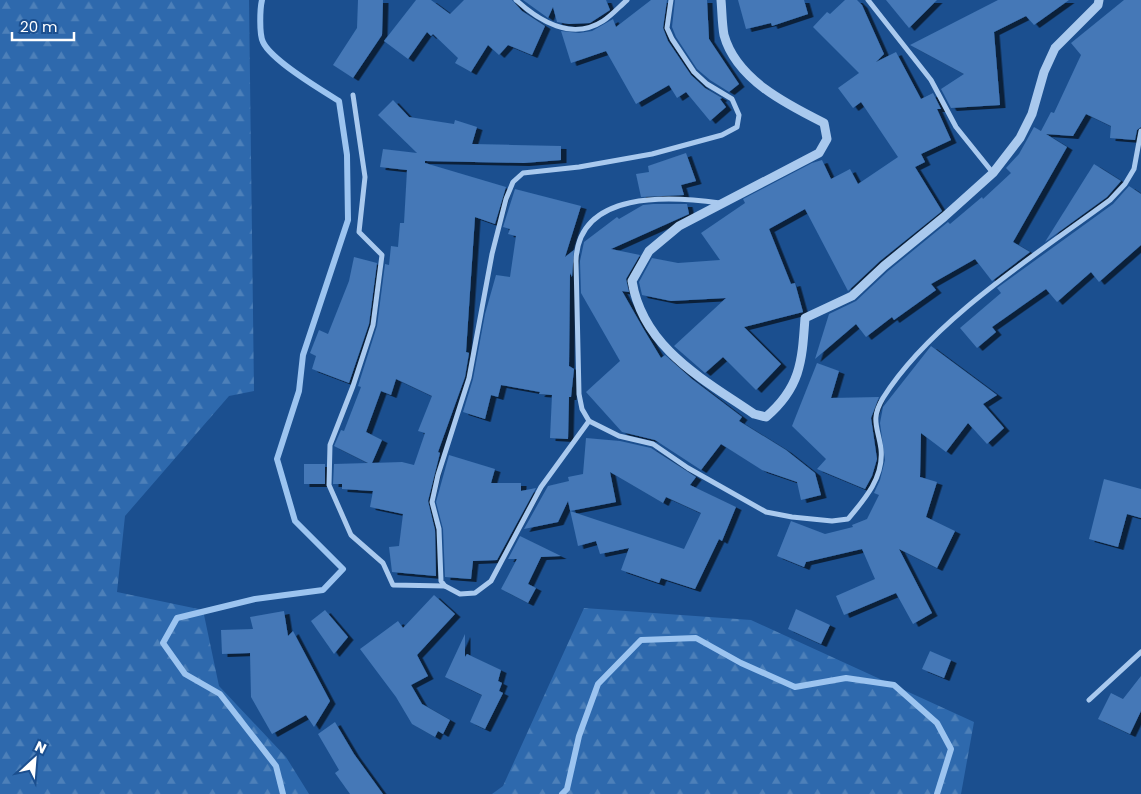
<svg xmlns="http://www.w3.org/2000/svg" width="1141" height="794" viewBox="0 0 1141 794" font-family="Poppins,sans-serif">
  <defs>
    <pattern id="forest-firs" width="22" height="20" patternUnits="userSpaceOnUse" patternTransform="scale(1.25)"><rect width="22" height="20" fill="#2e69ad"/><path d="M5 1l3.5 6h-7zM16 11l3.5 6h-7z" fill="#4d80b9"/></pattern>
    <filter id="shadow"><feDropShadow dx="5.5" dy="3" stdDeviation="0" flood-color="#0009"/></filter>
  </defs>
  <rect width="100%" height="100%" fill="#1b4f8f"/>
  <g fill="url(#forest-firs)">
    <polygon points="0,0 249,0 254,391 229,396 125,516 117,592 203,610 219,686 286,757 309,794 0,794"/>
    <polygon points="584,608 751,620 974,722 961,794 492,794 503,786"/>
  </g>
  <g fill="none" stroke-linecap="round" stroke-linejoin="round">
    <g stroke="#9cc4f0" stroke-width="6">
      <path d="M262,0C260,8 259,34 263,42C271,60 321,90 339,101L347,155L348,220L303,355L299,391L277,459L295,521L343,569L323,590L255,599L177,618L163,643L185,674L220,694L276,766L283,794"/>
      <polyline points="562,794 567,789 579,736 598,684 641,640 696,638 741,663 795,687 846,678 894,685 937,723 951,749 937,794"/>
    </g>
  </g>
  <g fill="#4478b7" fill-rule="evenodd" filter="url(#shadow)">
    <polygon points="358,0 383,0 382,35 353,78 333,65 357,28"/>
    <polygon points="416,0 431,0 450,14 464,0 512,0 522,11 545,26 532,55 508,45 499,55 488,45 471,72 455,63 458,58 433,34 431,36 427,32 408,59 384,41"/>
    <polygon points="523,0 606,0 610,10 590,23 569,24 557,22 553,7 548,18"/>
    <polygon points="651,0 667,0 663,28 668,41 691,75 705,88 722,98 720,99 726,107 710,121 686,92 677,98 669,85 636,104 606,51 571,63 561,31 579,33 592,31 613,19 616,27"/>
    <polygon points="675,0 707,0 709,39 739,84 729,92 710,80 697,69 676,37 672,27"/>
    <polygon points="738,0 804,0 808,14 772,26 771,23 746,29"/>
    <polygon points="845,0 857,0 862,5 884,54 876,62 896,52 921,99 933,93 941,109 937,109 951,140 921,154 925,162 915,167 942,211 880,261 848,291 805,209 769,229 791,284 795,283 803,312 744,327 781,364 756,390 723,357 705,373 674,346 726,298 671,301 642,295 639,282 652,258 678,263 720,260 701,233 745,203 743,199 812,163 822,160 831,179 850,169 858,184 898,157 861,102 853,108 838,88 859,73 813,27 827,12 830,14"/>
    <polygon points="886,0 937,0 909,28"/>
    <polygon points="998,0 1069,0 1034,25 1026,16 994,32 1000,105 951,108 941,89 964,74 910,45"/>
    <polygon points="1124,0 1141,0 1141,127 1137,130 1135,140 1110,138 1111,126 1086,114 1073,136 1046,134 1067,147 1013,242 1030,252 992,281 975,259 931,284 936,290 894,320 892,317 866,337 856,324 815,359 829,314 856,301 888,271 948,222 950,224 982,197 983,199 1011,173 1006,168 1019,154 1034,127 1041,131 1051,112 1054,113 1081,55 1071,43"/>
    <path d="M393,100L409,117L454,124L455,120L477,127L472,144L561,146V160L524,163L425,161V163L506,187L495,224L475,217L466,352L469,353L465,377L438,452L440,453L428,501L435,530L436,576L392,572L389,547L399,546L403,514L370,507L373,491L342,489V484H333L334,464L368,463L334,446L341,430L344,431L361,387L358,386L377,326L385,264L389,265L391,246L398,247L400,223H404L407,170L380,167L383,149L417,153L378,115ZM396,379L432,396L418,431L425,433L414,465L402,462L372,463L382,440L366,432L381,391L391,395Z"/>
    <polygon points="686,153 696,181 681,185 684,195 641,197 636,174 649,172 648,166"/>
    <polygon points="1094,164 1121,181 1107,197 1045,242"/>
    <polygon points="1129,186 1141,194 1141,245 1099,282 1091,272 1057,302 1046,289 992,327 996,332 977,348 960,328 1001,293 997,288 1113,204"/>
    <polygon points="515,189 581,206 565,257 574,250 572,277 570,273 569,366 574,369 571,397 569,397 568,439 550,438 552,395 539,394 540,392 501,385 498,397 491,395 485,419 463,412 473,379 485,314 496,275 510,277 516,236 508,234 510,229 503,227"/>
    <polygon points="653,204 687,204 689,214 611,249 640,255 626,279 629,292 622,291 643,328 661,358 665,355 692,379 742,417 739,421 786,450 815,473 821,495 801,500 797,482 762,470 721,444 701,470 655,440 622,432 586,392 620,361 581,293 580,261 584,242 617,217 619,219 643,205"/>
    <polygon points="354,257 377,263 369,324 349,383 312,369 316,356 310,353 319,330 328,334 349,281"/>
    <polygon points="931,346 997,395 983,404 1004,428 987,444 968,423 946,452 921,433 920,477 937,482 926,517 955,531 937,568 899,549 932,613 913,624 896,593 844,615 836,596 875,579 862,549 806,562 804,567 777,556 791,521 825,534 853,527 852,525 867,519 879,495 874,493 880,480 885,460 880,423 883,407"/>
    <polygon points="817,363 839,371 831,398 879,397 871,418 877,459 872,476 865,489 817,469 826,459 792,426"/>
    <path d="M586,438L620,441L651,448L696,477L690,485L736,507L722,541L719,539L695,589L661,578L659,583L621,570L629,548L600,554L596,541L578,546L568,501L558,522L524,529L548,486L569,481L568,477L583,474ZM610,472L663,503L666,497L701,513L684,549L570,511L616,502Z"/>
    <polygon points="449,455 495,469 491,483 521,483 521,491 536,488 497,560 473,561 471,579 445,577 443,529 436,502"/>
    <rect x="304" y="464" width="21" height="20"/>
    <polygon points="1104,479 1141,489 1141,518 1127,514 1118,547 1089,539"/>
    <polygon points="520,536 561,556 541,557 528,584 536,588 528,603 501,589 517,559 508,559"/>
    <polygon points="434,595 455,614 417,655 428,676 411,685 422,704 450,720 443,734 438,731 435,737 412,724 396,697 360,649 398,621 403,628"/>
    <polygon points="796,609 830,625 821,644 788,629"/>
    <polygon points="325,610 348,637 334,654 311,621"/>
    <polygon points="284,611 288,636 293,631 330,701 314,727 306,715 272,734 251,697 250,653 222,654 221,630 253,629 250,617"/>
    <polygon points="465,634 465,657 467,654 501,670 498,681 502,683 499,691 503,693 485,729 470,722 482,695 445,677"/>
    <polygon points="930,651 951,660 944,678 922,669"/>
    <polygon points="1141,676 1141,711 1130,734 1098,719 1111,693 1123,699"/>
    <polygon points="335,722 354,754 383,794 350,794 335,773 339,770 318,734"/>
  </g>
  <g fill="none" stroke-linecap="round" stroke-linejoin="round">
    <g stroke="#a9c9ee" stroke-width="5">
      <path d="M516,0C539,21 572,41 603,21C612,15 619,7 627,0"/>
      <path d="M671,0L667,28L672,39L694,72L707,84L732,99L739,115L737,127L722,135L652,154L579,167L523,173L513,182L506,199L492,254L469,378L438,475L432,502L439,529L441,581L445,586L460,594L475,593L491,581L541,487L589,421L582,409L579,394L576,261C578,190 670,196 720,203"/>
      <polyline points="868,0 931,80 956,127 993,173"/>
      <polyline points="353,95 365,177 359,232 382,255 373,325 353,386 330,445 329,485 351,535 383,563 393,585 445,586"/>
      <path d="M589,421L619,436L653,444L688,468L766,512L792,517L832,521L848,519C865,499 884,477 881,449C878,427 870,420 883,398C931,321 1037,254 1110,200L1125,184L1134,169L1141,131"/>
      <polyline points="1089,700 1141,652"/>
    </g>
    <path stroke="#a9c9ee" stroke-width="9" d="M721,0C722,11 722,24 724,35C736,79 786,104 824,123L827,139L819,153L679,226L649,251L632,281C643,348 703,379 754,414L766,417C801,387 802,361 805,318L852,296L884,266L944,217L993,173L1020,138L1032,114L1044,72L1055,48L1098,5L1099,0"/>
  </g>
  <g transform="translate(35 759) rotate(26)" stroke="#1b4f8f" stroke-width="4" paint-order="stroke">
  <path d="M0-4L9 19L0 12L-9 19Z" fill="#ffffff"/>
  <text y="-8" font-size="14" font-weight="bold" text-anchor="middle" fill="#ffffff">N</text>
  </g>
  <path d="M12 32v8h62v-8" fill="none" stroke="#ffffff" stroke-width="2.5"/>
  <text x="20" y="32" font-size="15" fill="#ffffff" stroke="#1b4f8f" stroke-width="4" paint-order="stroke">20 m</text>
</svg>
